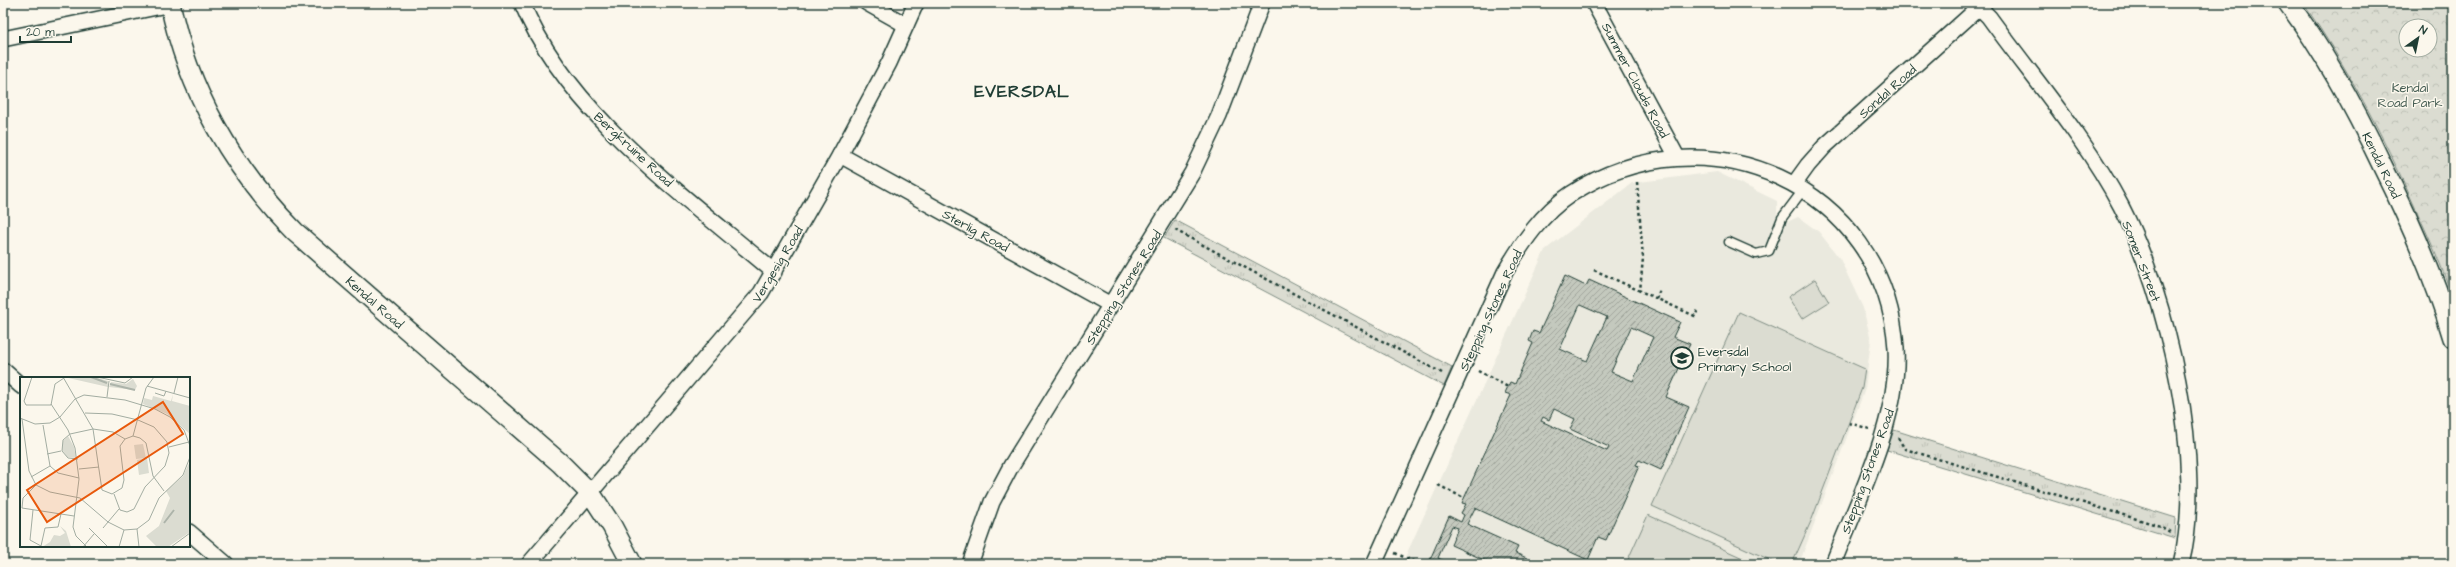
<svg xmlns="http://www.w3.org/2000/svg" width="2456" height="567" viewBox="0 0 2456 567" font-family="'Architects Daughter',sans-serif">
  <defs>
    <pattern id="grass-tufts" width="24" height="20" patternUnits="userSpaceOnUse"><rect width="24" height="20" fill="#dbdcd1"/><path d="M3 7l-1-3M5 7V3M7 7l1-3M15 17l-1-3M17 17v-4M19 17l1-3" fill="none" stroke="#bcbeb4"/></pattern>
    <pattern id="park-crowns" width="20" height="18" patternUnits="userSpaceOnUse"><rect width="20" height="18" fill="#dbdcd1"/><path d="M2 6a3 3 0 1 1 6 0M12 15a3 3 0 1 1 6 0" fill="none" stroke="#bcbeb4"/></pattern>
    <pattern id="building-hatch" width="6" height="6" patternUnits="userSpaceOnUse"><rect width="6" height="6" fill="#c4c9be"/><path d="M-1 1l2-2M0 6l6-6M5 7l2-2" fill="none" stroke="#9fa49b"/></pattern>
  </defs>
  <rect width="100%" height="100%" fill="#fbf7ec"/>
  <filter id="ink" filterUnits="userSpaceOnUse"><feTurbulence type="fractalNoise" baseFrequency=".025" numOctaves="2"/><feDisplacementMap in="SourceGraphic" scale="8" xChannelSelector="R" yChannelSelector="G"/><feConvolveMatrix kernelMatrix="1 2 1 2 8 2 1 2 1" color-interpolation-filters="sRGB"/></filter>
  <g filter="url(#ink)">
    <polygon fill="#eae9de" points="1717,172 1777,201 1777,215 1787,222 1798,217 1819,232 1840,259 1863,308 1871,340 1865,389 1799,564 1402,564 1545,250 1632,183"/>
    <g fill="url(#grass-tufts)" stroke="#7d8c82">
      <polygon points="1175,220 1452,367 1444,386 1164,238"/>
      <polygon points="1894,430 2176,518 2175,538 1887,450"/>
    </g>
    <path fill="url(#park-crowns)" stroke="#7d8c82" fill-rule="evenodd" d="M2303,3H2453V300C2443,267 2428,236 2414,205C2383,135 2347,66 2303,3ZM2406,26H2430V50H2406Z"/>
    <g fill="#dbdcd1" stroke="#7d8c82">
      <polygon points="1815,279 1829,302 1802,319 1788,297"/>
      <polygon points="1739,312 1865,369 1862,388 1812,519 1792,564 1779,564 1652,506"/>
      <polygon points="1648,515 1756,564 1626,564"/>
    </g>
    <g fill="url(#building-hatch)" stroke="#1f3d34" fill-rule="evenodd">
      <path d="M1565,276L1586,286L1589,280L1680,322L1673,337L1690,344L1666,397L1689,407L1661,470L1639,460L1636,465L1639,466L1606,540L1598,537L1588,560L1475,508L1467,524L1518,547L1515,553L1527,558L1524,564H1493L1451,545L1458,528L1452,526L1438,558L1451,564H1428L1449,516L1461,522L1464,515L1461,513L1466,504L1462,503L1511,395L1505,393L1510,382L1515,384L1533,343L1529,341L1533,331L1539,333ZM1580,305L1607,317L1587,361L1560,349ZM1631,327L1653,337L1633,381L1611,372ZM1554,409L1575,419L1570,429L1609,447L1607,451L1541,421L1543,417L1549,420Z"/>
      <polygon points="1529,559 1540,564 1527,564"/>
    </g>
    <g fill="none" stroke-linecap="round" stroke-linejoin="round">
      <g stroke="#1f3d34" stroke-width="11">
        <polyline id="service" points="1729,242 1756,254 1769,251 1782,218 1803,190"/>
      </g>
      <g stroke="#1f3d34" stroke-width="18">
        <g id="minor">
          <path d="M522,3C567,113 685,196 774,272"/>
          <polyline points="867,3 906,25"/>
          <polyline points="1594,3 1677,157"/>
          <path d="M1975,3L1989,17C2033,78 2086,139 2121,206C2168,297 2206,464 2181,564"/>
          <polyline points="3,39 171,4"/>
          <polyline points="840,155 1111,305"/>
          <polyline points="1795,183 1808,165 1824,147 1984,3"/>
          <polyline points="3,370 21,386"/>
          <polyline points="189,532 226,564"/>
          <polyline points="529,564 761,293 840,155 889,63 916,3"/>
          <polyline points="970,564 992,502 1011,466 1192,173 1219,116 1262,3"/>
          <path d="M1374,564L1505,272C1522,243 1542,213 1571,194C1704,107 1885,185 1896,348C1900,418 1858,499 1833,564"/>
        </g>
      </g>
      <g stroke="#1f3d34" stroke-width="22">
        <g id="tertiary">
          <path d="M170,3C188,91 233,169 295,232L560,463L591,494L612,526L632,564"/>
          <path d="M2288,3C2326,54 2355,108 2382,165C2410,221 2435,278 2453,338"/>
        </g>
      </g>
      <g stroke="#1f3d34" stroke-width="2.5" stroke-dasharray="3 3" stroke-linecap="butt">
        <polyline points="1637,182 1643,258 1640,291"/>
        <polyline points="1175,230 1442,373"/>
        <polyline points="1594,270 1695,316 1699,308"/>
        <polyline points="1656,299 1660,290"/>
        <polyline points="1478,371 1508,387"/>
        <polyline points="1849,423 1870,429"/>
        <polyline points="1898,438 1905,449 2160,526 2170,532"/>
        <polyline points="1438,485 1464,498"/>
        <polyline points="1395,553 1419,564"/>
      </g>
      <use href="#service" stroke="#fbf7ec" stroke-width="8"/>
      <use href="#minor" stroke="#fbf7ec" stroke-width="15"/>
      <use href="#tertiary" stroke="#fbf7ec" stroke-width="19"/>
    </g>
  </g>
  <defs>
    <g id="school-ring" transform="scale(1.15)"><circle r="9.5" fill="#fbf7ec" stroke="#1f3d34" stroke-width="1.5"/><path d="M0-5L7-2L0 1L-7-2ZM-4 1L0 2.5L4 1V4Q0 6-4 4Z" fill="#1f3d34"/></g>
  </defs>
  <g fill-rule="evenodd">
    <use href="#school-ring" x="1682" y="358"/>
  </g>
  <g text-anchor="middle" stroke-width="3" stroke-linejoin="round" paint-order="stroke">
    <g font-size="13" fill="#1f3d34" stroke="#fbf7ec">
      <text transform="translate(1636 80) rotate(62)" y="5">Summer Clouds Road</text>
      <text transform="translate(1887 91) rotate(-42)" y="5">Sondal Road</text>
      <text transform="translate(634 149) rotate(43)" y="5">Bergkruine Road</text>
      <text transform="translate(2382 165) rotate(64)" y="5">Kendal Road</text>
      <text transform="translate(976 230) rotate(29)" y="5">Sterlig Road</text>
      <text transform="translate(2142 261) rotate(69)" y="5">Somer Street</text>
      <text transform="translate(777 264) rotate(-59)" y="5">Vergesig Road</text>
      <text transform="translate(1123 287) rotate(-58)" y="5">Stepping Stones Road</text>
      <text transform="translate(375 302) rotate(41)" y="5">Kendal Road</text>
      <text transform="translate(1490 310) rotate(-65)" y="5">Stepping Stones Road</text>
      <text transform="translate(1867 471) rotate(-70)" y="5">Stepping Stones Road</text>
    </g>
    <g font-size="13" fill="#455d53" stroke="#fbf7ec">
      <text x="2410" y="92">Kendal<tspan x="2410" dy="15">Road Park</tspan></text>
    </g>
    <g font-size="13" fill="#1f3d34" stroke="#fbf7ec" text-anchor="start">
      <text x="1698" y="356">Eversdal<tspan x="1698" dy="15">Primary School</tspan></text>
    </g>
    <g font-size="17" font-weight="bold" letter-spacing="1" fill="#1f3d34" stroke="#fbf7ec">
      <text x="1022" y="97">EVERSDAL</text>
    </g>
  </g>
  <g transform="translate(20 377)">
    <rect width="170" height="170" fill="#fbf7ec"/>
    <path d="M44,0H75L88,4V10ZM113,2L117,9L115,13L89,10L91,5L106,7ZM153,17L152,24L170,29V57L147,37L123,27L124,21L132,23L133,19L151,24ZM48,59L54,70L56,81L47,80L42,73L43,64ZM170,84V155L148,170H137L126,159L139,149L150,121L146,114L163,99ZM40,149L46,154L51,170H22L30,165L34,158L40,159L45,156Z" fill="#dbdcd1"/>
    <path d="M123,67L126,81L116,82L114,68ZM127,81L129,96L119,98L117,83Z" fill="#dbdcd1"/>
    <path fill="none" stroke="#adb4aa" stroke-width="2" d="M71,0L87,6M90,7L115,13M144,146L154,133"/>
    <path fill="none" stroke="#a3ada2" stroke-width="1" d="M12,0L4,24L6,28H31L35,7L44,1M43,0L73,52L82,113L92,117L102,111L104,103L100,69L105,62L113,59L120,61L126,66L133,99L144,114M77,0L105,6L113,0M127,9L170,21M135,16L144,19L146,14M154,16L158,0M87,20L89,4M31,27L48,53L55,71L59,102L53,150L56,159L67,170M65,36L92,37L118,43L134,50L147,65L149,76L145,89L125,110L114,132L107,135L100,133L94,117M0,41L15,47L30,46L40,40L55,22L64,18L105,23L135,32L150,40L164,53L170,69M2,42L9,94L16,108L30,115L60,121L88,145L104,153L117,152L129,143L139,121L163,98L170,80M23,48L30,89L38,96L59,101M113,59L126,11L134,0M149,70L169,65M27,77L41,74M58,82L48,81L42,74L43,63L50,57L73,52L93,55L105,62M59,92L79,90M11,100L30,89M16,108L3,121L2,131L54,139M13,133L10,163L21,169L25,151L38,150L41,137M69,151L88,170M83,151L99,132M117,152L119,170M63,170L74,157M99,170L104,153M151,170L170,156"/>
    <path fill="#e8590c" fill-opacity="0.15" stroke="#e8590c" stroke-width="2" d="M143,25L163,57L27,145L7,113Z"/>
    <rect width="170" height="170" fill="none" stroke="#1f3d34" stroke-width="2"/>
  </g>
  <rect width="2456" height="567" fill="none" stroke="#fbf7ec" stroke-width="16"/>
  <rect x="8" y="8" width="2440" height="551" fill="none" stroke="#1f3d34" stroke-width="1.5" filter="url(#ink)"/>
  <g transform="translate(2418 38) rotate(33)"><circle r="19" fill="#fbf7ec" stroke="#a3ada2"/>
  <path d="M0-3L7 15L0 10L-7 15Z" fill="#1f3d34"/>
  <text y="-6" font-size="11" font-weight="bold" text-anchor="middle" fill="#1f3d34">N</text>
  </g>
  <path d="M20 36v6h51v-6" fill="none" stroke="#1f3d34" stroke-width="2"/>
  <text x="26" y="36" font-size="12" fill="#1f3d34" stroke="#fbf7ec" stroke-width="3" paint-order="stroke">20 m</text>
</svg>
